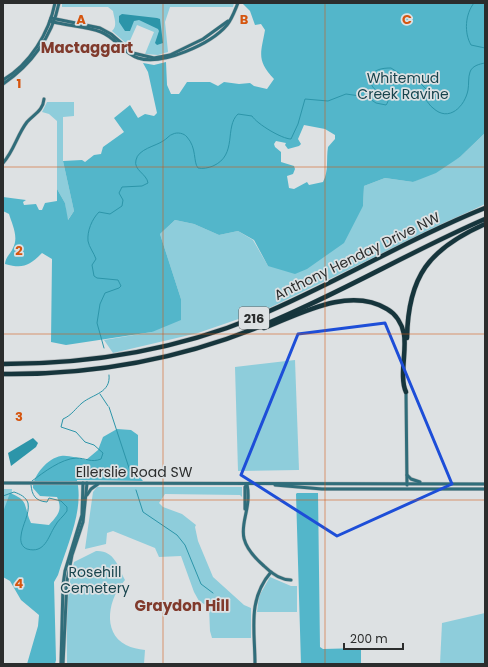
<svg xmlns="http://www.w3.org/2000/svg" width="488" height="667" viewBox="0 0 488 667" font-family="Poppins,sans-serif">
  <rect width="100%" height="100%" fill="#dde1e3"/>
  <g fill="#8ecddb">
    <path d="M62,3H234L233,7H170L165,22L168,52L158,55L145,54L154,32L137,25L128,45L112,31C118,26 114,18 113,11L108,7H62Z"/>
    <polygon points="47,102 74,102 74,116 63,117 63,161 74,211 67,221 65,203 57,189 57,121 49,114 42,112"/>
    <polygon points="485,133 485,204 265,310 198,333 113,353 104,340 152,332 181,299 160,234 175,220 194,224 219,235 238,231 253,240 268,266 363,206 364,186 385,178 413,182 460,157"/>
    <polygon points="295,360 299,470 238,471 235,367"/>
    <polygon points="97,487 242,487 242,497 240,495 165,494 159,503 163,507 182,514 196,525 195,527 198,541 213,577 244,605 251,608 251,638 212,638 210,631 209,607 199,601 194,592 181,556 159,557 155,548 113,531 107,533 106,544 85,549 93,492"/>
    <polygon points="3,489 12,489 6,574 3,575"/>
    <path d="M96,551C114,550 118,566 125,580C109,597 101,632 126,645C132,648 138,649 145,650L144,664H67C67,630 65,595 74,562Z"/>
    <polygon points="270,577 291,586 297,586 297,612 257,612 259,596"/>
    <polygon points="485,613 485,664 440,664 442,623"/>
  </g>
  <g fill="#53b6ca" fill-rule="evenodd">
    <path d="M242,3H485V133L460,157L436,173L413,182L385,178L364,186L363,206L344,243L307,269L295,274L268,266L254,240L238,231L219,235L194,224L175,220L160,234L181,299V320L152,332L66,345L51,342L52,259L42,253C29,266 23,269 5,264C6,256 10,255 13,248C19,237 12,224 9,214L3,211V197L26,200L23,202L24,205L36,204L39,210H42L45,203L57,201V189L65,203L68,220L74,211L63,161L82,160L85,162L94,155L101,154L103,147L124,132L114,118L130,105L138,118L145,114L154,116L157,113L148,72L143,63L154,65L166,62L167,85L171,94H179L187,82H210L218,86L224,82L239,84L250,83L254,86L267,89L274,79C256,60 261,53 265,30L261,24L255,25L250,11ZM304,125L325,129L335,135V139L328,147C326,159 329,171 323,182L309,185L307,182L294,189L289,188L287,176L293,174L295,169L294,166L281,162V152L275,147L274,144L276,141L286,143L285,145L288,149L299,146L301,144L298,139Z"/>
    <path d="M117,429L131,430L138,435V475L143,481L77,480C84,511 67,545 58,575L54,582L56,660L55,664H27L38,626L39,615L21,600L10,581L3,577V512L10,493C30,501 23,506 31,523L49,525C58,515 63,510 57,497L40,496L33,488C33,475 48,458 61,456C68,455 78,458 86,460L98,450L103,437Z"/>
    <polygon points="297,493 318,493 320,647 323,649 361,648 361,664 301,664 296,494"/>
  </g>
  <g fill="#2c95a9">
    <polygon points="122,14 157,18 160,19 163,43 157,45 155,43 159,31 158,29 139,20 134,21 130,31 125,31 119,22 119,16"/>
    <polygon points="33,438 38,443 36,447 11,466 8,453"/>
  </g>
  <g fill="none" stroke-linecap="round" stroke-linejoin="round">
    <g stroke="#2c95a9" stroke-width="1">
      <polyline points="443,3 452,3"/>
      <path d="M474,3C465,14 464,33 471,45L485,48"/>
      <path d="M104,348L97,323L100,304L105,293L119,288L121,286L118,280L97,278L94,276L92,265L96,259C94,253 89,247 88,241C87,231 92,219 99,212L110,214L122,206L123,200L119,193L122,187L142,186L148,183C147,174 133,170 136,160C138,149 156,146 163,141C167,139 169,135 173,134C177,132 184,133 187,137C197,148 193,162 198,168C203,169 208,168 213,166C238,155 224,127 238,114L252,116C257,124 282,139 291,139L298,124L305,99L328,101L346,94L367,97L376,103L386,105C390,100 388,95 384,91C374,92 371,87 370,77C374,69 383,68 391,68L402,75L418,81L426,89L425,99C428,102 430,106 433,108C449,123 465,106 468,90C469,85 468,77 470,72C472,66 479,64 485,63"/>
      <polyline points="100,394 108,406"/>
      <polyline points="109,407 132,477"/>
      <path d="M32,481C44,472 61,459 76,458C86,458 91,463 101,459L103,453L94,445L85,442L76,432L61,427L63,419C72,415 75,409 82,403C93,394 111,393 109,375"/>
      <polyline points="136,490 143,512 177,535 185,545 201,584 213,593"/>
      <path d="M3,496L14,492C20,494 26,497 28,503C30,514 22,525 21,536C20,542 22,547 27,549C45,554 48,537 55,526C58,520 63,517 67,511V507L61,501L49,498L47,502C35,501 32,495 31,485"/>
    </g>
    <g stroke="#b9bdbf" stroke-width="4">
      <g id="secondary">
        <polyline points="51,18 100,28 111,34 133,53 154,58 170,55 203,39 228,21"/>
        <path d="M50,21C66,26 86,26 101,32C115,37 123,53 138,58C162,66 211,44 227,25C232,19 235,10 238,3"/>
        <path d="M3,80C30,64 49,33 55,3"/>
        <path d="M3,84C31,65 52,37 59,3"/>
        <path d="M3,163C14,151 17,135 27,122C34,114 43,111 44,99"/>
        <polyline points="406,392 407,485"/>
        <polyline points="407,475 411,479 420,482"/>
        <polyline points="3,483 485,484"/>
        <path d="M247,484C254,520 225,532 264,566C271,573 280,580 291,580"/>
        <polyline points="275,485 322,489 485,489"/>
        <polyline points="87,495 91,489 98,484"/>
        <polyline points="245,509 245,487 247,484"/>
        <polyline points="61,664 63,585 65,571 82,515 83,483"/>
        <polyline points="63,664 67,581 72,555 83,522 87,483"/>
        <path d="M255,664C255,630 247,600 271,572"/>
      </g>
    </g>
    <g stroke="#b9bdbf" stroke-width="5.5">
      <g id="highway">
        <path d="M264,328C300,314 349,286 387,309C396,314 402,324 404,334C407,350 399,377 406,392"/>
        <path d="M407,338C408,276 429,249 485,224"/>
        <path d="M3,364C91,364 177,350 258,316C335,284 407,239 485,208"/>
        <path d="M3,374C94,375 182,359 266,324C341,293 411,251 485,219"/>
      </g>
    </g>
    <use href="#secondary" stroke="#306d7a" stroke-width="3"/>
    <use href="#highway" stroke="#16353c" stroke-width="4.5"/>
  </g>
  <path fill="none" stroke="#1d4ed8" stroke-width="3" stroke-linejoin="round" d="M385,323L452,484L337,536L241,475L298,334Z"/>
  <path fill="none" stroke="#d5550f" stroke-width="1" stroke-opacity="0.55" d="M163,3V664M325,3V664M3,167H485M3,334H485M3,500H485"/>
  <g text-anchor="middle" stroke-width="3.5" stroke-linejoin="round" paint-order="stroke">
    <rect fill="#dde1e3" stroke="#606364" stroke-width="1" x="239" y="307" width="30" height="22" rx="3"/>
    <g font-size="13" font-weight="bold" fill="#2b2d2d">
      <text x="254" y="323">216</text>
    </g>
    <g font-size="14" fill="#18444d" stroke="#dde1e3">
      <text x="403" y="83">Whitemud<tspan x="403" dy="16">Creek Ravine</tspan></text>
      <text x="95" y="577">Rosehill<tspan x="95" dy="16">Cemetery</tspan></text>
    </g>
    <g font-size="14" fill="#2b2d2d" stroke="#dde1e3">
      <text transform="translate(357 256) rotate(-26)" y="5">Anthony Henday Drive NW</text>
      <text x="134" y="477">Ellerslie Road SW</text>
    </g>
    <g font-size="15" font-weight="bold" fill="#803a2c" stroke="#dde1e3">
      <text x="87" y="53">Mactaggart</text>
      <text x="182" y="611">Graydon Hill</text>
    </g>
  </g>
  <g font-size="13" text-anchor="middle" font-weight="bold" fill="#d5550f" stroke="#dde1e3" stroke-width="3.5" stroke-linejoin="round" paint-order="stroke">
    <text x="81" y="24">A</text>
    <text x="244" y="24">B</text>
    <text x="407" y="24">C</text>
    <text x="19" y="88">1</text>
    <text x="19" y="255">2</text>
    <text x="19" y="421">3</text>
    <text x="19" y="588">4</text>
  </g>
  <rect width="488" height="667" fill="none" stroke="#2b2d2d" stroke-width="8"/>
  <path d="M344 643v6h59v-6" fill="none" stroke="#2b2d2d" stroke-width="2"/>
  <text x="350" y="643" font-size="12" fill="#2b2d2d" stroke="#dde1e3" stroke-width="3" paint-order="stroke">200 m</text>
</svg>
